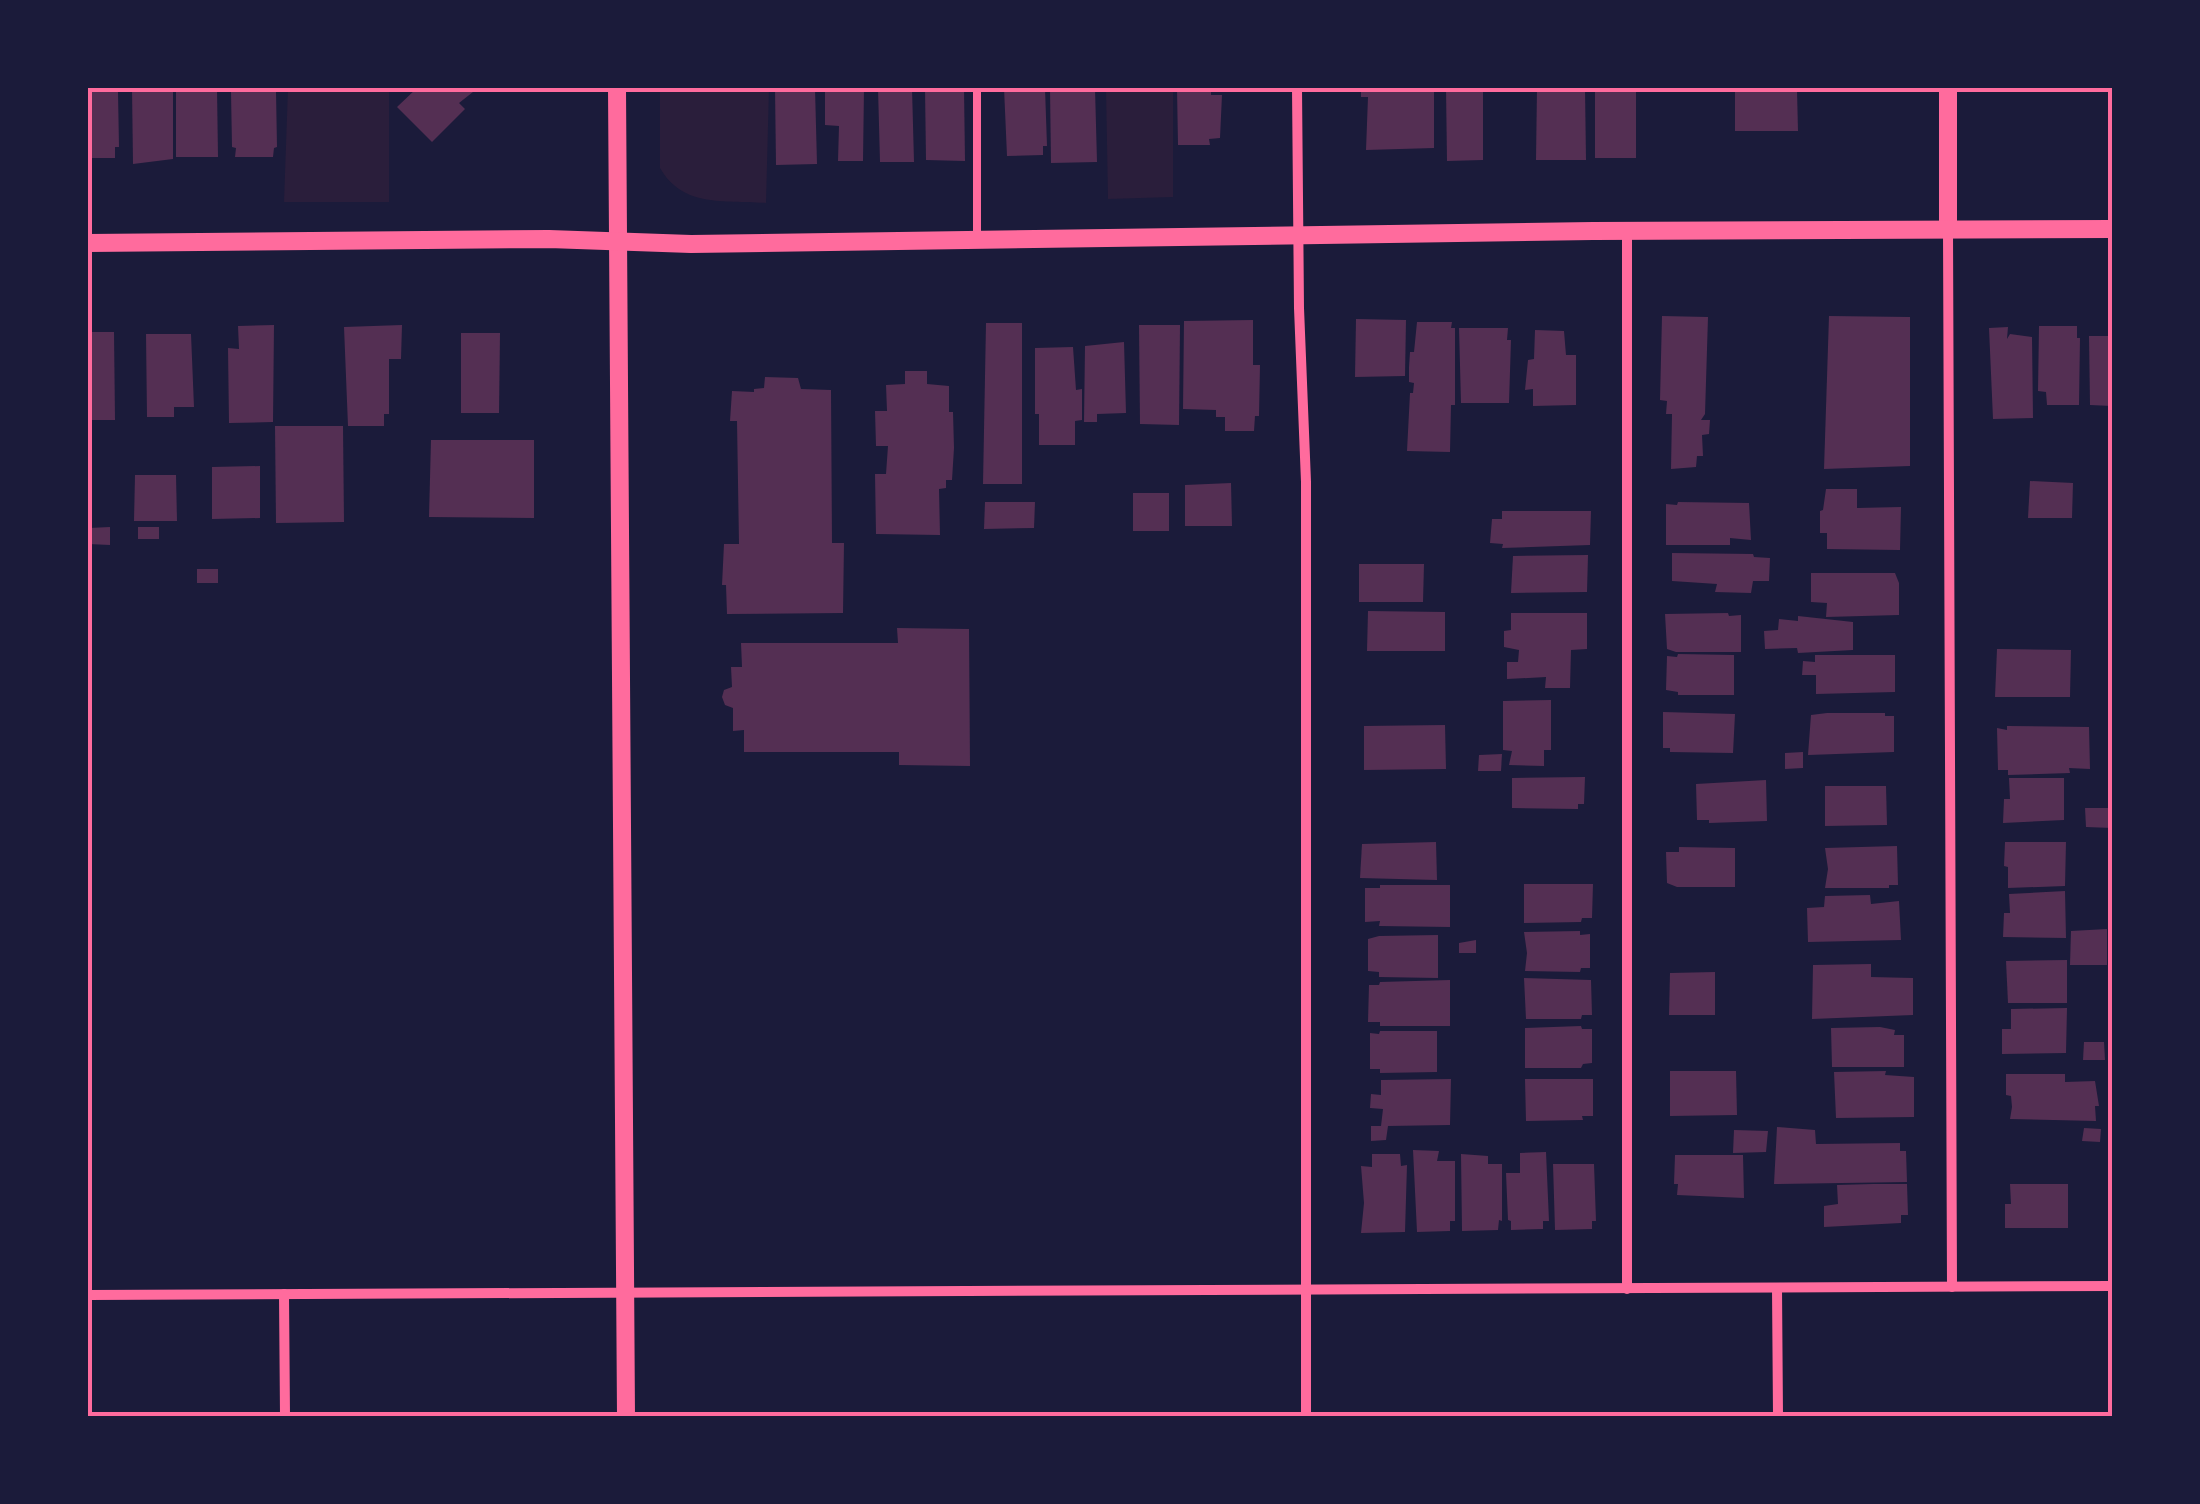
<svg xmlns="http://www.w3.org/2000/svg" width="2200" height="1504" viewBox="0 0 2200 1504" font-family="'DejaVu Sans',sans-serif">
  <rect width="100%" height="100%" fill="#1b1b3a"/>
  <g fill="#2a1e3b">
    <polygon points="288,88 389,88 389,202 284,202"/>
    <path d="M660,88H769L766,203C725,200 683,208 660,168Z"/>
    <polygon points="1106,88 1173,88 1173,197 1108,199"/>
  </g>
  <g fill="#542f53">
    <polygon points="132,88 173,88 173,159 133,164"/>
    <polygon points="176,88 217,88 218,157 176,157"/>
    <polygon points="250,88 274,88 276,91 277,147 274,148 273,157 235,157 236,148 232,147 231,92 250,91"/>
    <polygon points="417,88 478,88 459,103 465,109 432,142 397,107"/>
    <polygon points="775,88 815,88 817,164 776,165"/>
    <polygon points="825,88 864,88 863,161 838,161 839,126 825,125"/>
    <polygon points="878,88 912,88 914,162 880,162"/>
    <polygon points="925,88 964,88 965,161 926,160"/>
    <polygon points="1004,88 1045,88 1047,146 1043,146 1043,155 1007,156"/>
    <polygon points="1050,88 1095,88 1097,162 1051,163"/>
    <polygon points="1177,88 1211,88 1211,95 1222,95 1220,138 1209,139 1210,145 1178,145"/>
    <polygon points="1361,88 1434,88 1434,148 1366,150 1368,97 1361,97"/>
    <polygon points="1446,88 1483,88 1483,160 1447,161"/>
    <polygon points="1537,88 1585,88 1586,160 1536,160"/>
    <rect x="1595" y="88" width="41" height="70"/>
    <polygon points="1797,90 1798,131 1735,131 1735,92"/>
    <polygon points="88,92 118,92 119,147 115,147 115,158 88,158"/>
    <polygon points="1662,316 1708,317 1705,414 1701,420 1710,420 1709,434 1702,435 1703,456 1697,456 1696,467 1671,469 1672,414 1666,414 1667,401 1660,400"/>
    <polygon points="1829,316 1910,317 1910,466 1824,469"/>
    <polygon points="1356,319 1406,320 1405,376 1355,377"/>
    <polygon points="1253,320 1253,365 1260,365 1259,416 1255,416 1254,431 1225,431 1225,417 1216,417 1216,410 1183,409 1184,321"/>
    <polygon points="1417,322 1452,322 1451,328 1455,328 1455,405 1451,405 1450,452 1407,451 1410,393 1413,393 1414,383 1409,382 1409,367 1410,352 1414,352"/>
    <polygon points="986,323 1022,323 1022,484 983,484"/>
    <polygon points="274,325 273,422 229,423 228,348 239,349 238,326"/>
    <polygon points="402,325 401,359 389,359 389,414 384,414 384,426 348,426 344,327"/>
    <polygon points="1139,325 1180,325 1179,425 1140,424"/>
    <polygon points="2039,326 2077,326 2077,338 2080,338 2079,405 2047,405 2046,392 2038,391"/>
    <polygon points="2008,327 2007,339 2010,334 2032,337 2033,418 1993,419 1989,328"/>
    <polygon points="1459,328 1508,328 1507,340 1511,340 1509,403 1461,403"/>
    <polygon points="1535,330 1564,331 1566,355 1576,355 1576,405 1533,406 1533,389 1525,390 1528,360 1534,359"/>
    <polygon points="88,332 114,332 115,420 88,420"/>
    <polygon points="461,333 500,333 499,413 461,413"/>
    <polygon points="146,334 191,334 194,407 174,407 174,417 147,417"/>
    <polygon points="2089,336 2112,336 2112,406 2090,405"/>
    <polygon points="1124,342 1126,413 1097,414 1097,422 1084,422 1085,346"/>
    <polygon points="1073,347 1076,390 1082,389 1082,420 1075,421 1075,445 1039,445 1039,414 1035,414 1035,348"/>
    <polygon points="905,371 927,371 927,384 949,386 949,412 953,412 954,448 952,480 946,480 946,488 939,489 940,535 876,534 875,474 886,474 888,446 876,446 875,411 887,411 886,385 905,384"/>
    <polygon points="765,377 798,378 801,389 831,390 832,543 844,543 843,613 727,614 726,585 722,585 724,544 739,544 737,421 730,421 732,391 754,392 754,389 764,388"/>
    <polygon points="275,426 343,426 344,522 276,523"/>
    <polygon points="431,440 534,440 534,518 429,517"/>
    <polygon points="260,466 260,518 212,519 212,467"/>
    <polygon points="135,475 176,475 177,521 134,521"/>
    <polygon points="2030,481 2073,483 2072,518 2028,518"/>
    <polygon points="1231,483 1232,526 1185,526 1185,485"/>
    <polygon points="1826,489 1857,489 1857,508 1901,507 1900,550 1827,549 1827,533 1820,533 1820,511 1823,510"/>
    <rect x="1133" y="493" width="36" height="38"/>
    <polygon points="985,502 1035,502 1034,528 984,529"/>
    <polygon points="1678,502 1749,503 1751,540 1730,538 1730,545 1666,545 1666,504 1677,505"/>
    <polygon points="1502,511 1591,511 1590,545 1502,548 1503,544 1490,543 1492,519 1502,519"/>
    <polygon points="110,527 110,545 88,544 89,528"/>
    <rect x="138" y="527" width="21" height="12"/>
    <polygon points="1672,553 1753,554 1754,557 1770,558 1769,581 1753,581 1751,593 1715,592 1717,584 1672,581"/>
    <polygon points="1588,555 1587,592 1511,593 1513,556"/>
    <polygon points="1359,564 1424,564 1423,602 1359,602"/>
    <rect x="197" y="569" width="21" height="14"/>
    <polygon points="1811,573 1895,573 1899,583 1899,615 1826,617 1827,603 1811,602"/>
    <polygon points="1368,611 1445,612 1445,651 1367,651"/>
    <polygon points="1511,613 1587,613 1587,649 1571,650 1570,688 1545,688 1546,677 1507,679 1507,662 1518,662 1519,650 1504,647 1504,631 1511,630"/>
    <polygon points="1728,613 1729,616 1741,615 1741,652 1676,652 1667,649 1665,614"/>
    <polygon points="1798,616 1853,622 1853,650 1798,653 1797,648 1765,649 1764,631 1778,630 1779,619 1798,621"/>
    <polygon points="897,628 969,629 970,766 899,765 899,752 744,752 744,730 733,731 733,708 725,705 722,697 724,690 732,687 731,667 742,667 741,643 898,643"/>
    <polygon points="1997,649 2071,650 2070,697 1995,697"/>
    <polygon points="1678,654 1734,655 1734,695 1678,695 1678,692 1666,690 1667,656 1677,657"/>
    <polygon points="1815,655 1895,655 1895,692 1816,694 1816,675 1802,675 1803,661 1815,662"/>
    <polygon points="1551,700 1551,750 1544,750 1544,766 1509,765 1512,751 1503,750 1503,701"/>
    <polygon points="1663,712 1735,714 1733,753 1670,752 1670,748 1663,748"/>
    <polygon points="1827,713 1885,713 1885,716 1894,716 1894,752 1808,755 1811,715"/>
    <polygon points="1445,725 1446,769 1364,770 1364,726"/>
    <polygon points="2007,726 2089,727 2090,769 2069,768 2070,773 2008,775 2008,770 1998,770 1997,728 2007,730"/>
    <polygon points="1803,752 1803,768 1785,769 1785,753"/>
    <polygon points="1502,754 1501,771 1478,771 1479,755"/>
    <polygon points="1585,777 1584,804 1578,804 1578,809 1512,808 1512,778"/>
    <polygon points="2009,778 2064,778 2064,820 2003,823 2004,799 2010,799"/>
    <polygon points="1766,780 1767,821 1709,823 1709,820 1697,820 1696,784"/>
    <polygon points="1825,786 1886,786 1887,825 1825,826"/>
    <polygon points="2085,808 2112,808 2112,828 2086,827"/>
    <polygon points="1436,842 1437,880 1360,878 1362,844"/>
    <polygon points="2005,842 2066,842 2065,886 2008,888 2008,867 2004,866"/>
    <polygon points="1897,846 1898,885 1889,885 1889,888 1825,888 1828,869 1825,848"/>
    <polygon points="1679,847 1735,848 1735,887 1677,887 1667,883 1666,852 1679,852"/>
    <polygon points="1524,884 1593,884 1592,918 1582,918 1581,922 1524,923"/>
    <polygon points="1380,885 1450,885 1450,927 1379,926 1380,921 1365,922 1365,888 1380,888"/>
    <polygon points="2065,891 2066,938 2003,937 2004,913 2010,913 2009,894"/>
    <polygon points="1870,895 1871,904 1899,901 1901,940 1808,942 1807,908 1824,907 1825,896"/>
    <polygon points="2107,929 2107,965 2070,965 2071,931"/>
    <polygon points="1580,931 1580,935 1590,934 1590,968 1581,968 1580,972 1525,971 1527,953 1524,932"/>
    <polygon points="1438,935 1438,978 1379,977 1379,972 1368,971 1368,939 1379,936"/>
    <polygon points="1476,940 1476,953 1459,953 1459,943"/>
    <polygon points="2067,960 2067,1003 2008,1003 2006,961"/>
    <polygon points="1871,964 1871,977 1913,978 1913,1015 1812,1019 1813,965"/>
    <polygon points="1715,972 1715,1015 1669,1015 1670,973"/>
    <polygon points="1524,978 1591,980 1592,1015 1582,1015 1581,1019 1526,1019"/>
    <polygon points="1450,980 1450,1026 1380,1026 1380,1022 1368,1022 1369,985 1379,985 1380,982"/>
    <polygon points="2067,1008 2066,1053 2002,1054 2002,1029 2011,1029 2011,1009"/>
    <polygon points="1581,1026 1582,1029 1592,1029 1592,1063 1583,1064 1581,1068 1525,1068 1525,1028"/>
    <polygon points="1880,1027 1895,1030 1894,1035 1904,1035 1904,1067 1832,1067 1831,1028"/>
    <polygon points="1380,1031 1437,1031 1437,1072 1380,1073 1380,1069 1370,1069 1370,1033 1379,1034"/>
    <polygon points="2084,1042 2104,1042 2105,1060 2083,1060"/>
    <polygon points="1670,1071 1736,1071 1737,1115 1670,1116"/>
    <polygon points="1886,1071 1885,1075 1914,1077 1914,1117 1836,1118 1834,1072"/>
    <polygon points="2006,1074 2065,1074 2065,1082 2095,1081 2099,1106 2095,1106 2096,1121 2010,1119 2012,1107 2011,1096 2006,1095"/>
    <polygon points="1451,1079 1450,1125 1388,1126 1386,1140 1371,1141 1371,1126 1381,1126 1383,1109 1370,1108 1371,1094 1381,1095 1381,1080"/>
    <polygon points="1525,1079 1593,1079 1593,1116 1582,1116 1583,1120 1526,1121"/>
    <polygon points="1777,1127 1815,1130 1816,1144 1900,1143 1900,1151 1906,1151 1907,1182 1774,1184"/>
    <polygon points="2084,1128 2101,1129 2100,1142 2082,1141"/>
    <polygon points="1734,1130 1768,1131 1766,1152 1733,1153"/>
    <polygon points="1413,1150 1439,1151 1437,1161 1455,1161 1455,1221 1450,1221 1450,1231 1417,1232"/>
    <polygon points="1546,1152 1549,1221 1543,1221 1543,1229 1511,1230 1511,1221 1508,1220 1506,1173 1520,1173 1520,1153"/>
    <polygon points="1372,1154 1400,1154 1401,1166 1407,1165 1405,1232 1361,1233 1364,1203 1361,1166 1372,1167"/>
    <polygon points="1461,1154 1488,1156 1488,1164 1502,1164 1502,1221 1499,1220 1498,1230 1462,1231"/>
    <polygon points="1675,1155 1743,1155 1744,1198 1677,1195 1678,1184 1674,1184"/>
    <polygon points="1553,1164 1594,1164 1596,1221 1592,1221 1592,1229 1555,1230"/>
    <polygon points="1873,1184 1907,1184 1908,1215 1901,1215 1901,1223 1824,1227 1824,1206 1838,1204 1837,1185"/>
    <polygon points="2010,1184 2068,1184 2068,1228 2005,1228 2005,1204 2011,1204"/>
  </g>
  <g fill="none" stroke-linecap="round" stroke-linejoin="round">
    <polyline stroke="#ff6b9d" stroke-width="8" points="977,88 977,240"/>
    <g stroke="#ff6b9d" stroke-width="10">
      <polyline points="1297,88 1299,308 1306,482 1306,1416"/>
      <polyline points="1948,230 1952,1287"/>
      <polyline points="1777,1288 1778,1416"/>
      <polyline points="1627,1289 1627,231"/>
      <polyline points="284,1294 285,1416"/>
      <polyline points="88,1295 2112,1286"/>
    </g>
    <g stroke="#ff6b9d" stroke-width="18">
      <polyline points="617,88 626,1416"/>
      <polyline points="1948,88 1948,230"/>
      <polyline points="88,243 549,239 691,244 1593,231 2112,229"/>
    </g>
  </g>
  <rect width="2200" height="1504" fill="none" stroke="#1b1b3a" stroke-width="180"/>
  <rect x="90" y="90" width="2020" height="1324" fill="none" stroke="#ff6b9d" stroke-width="4"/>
</svg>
